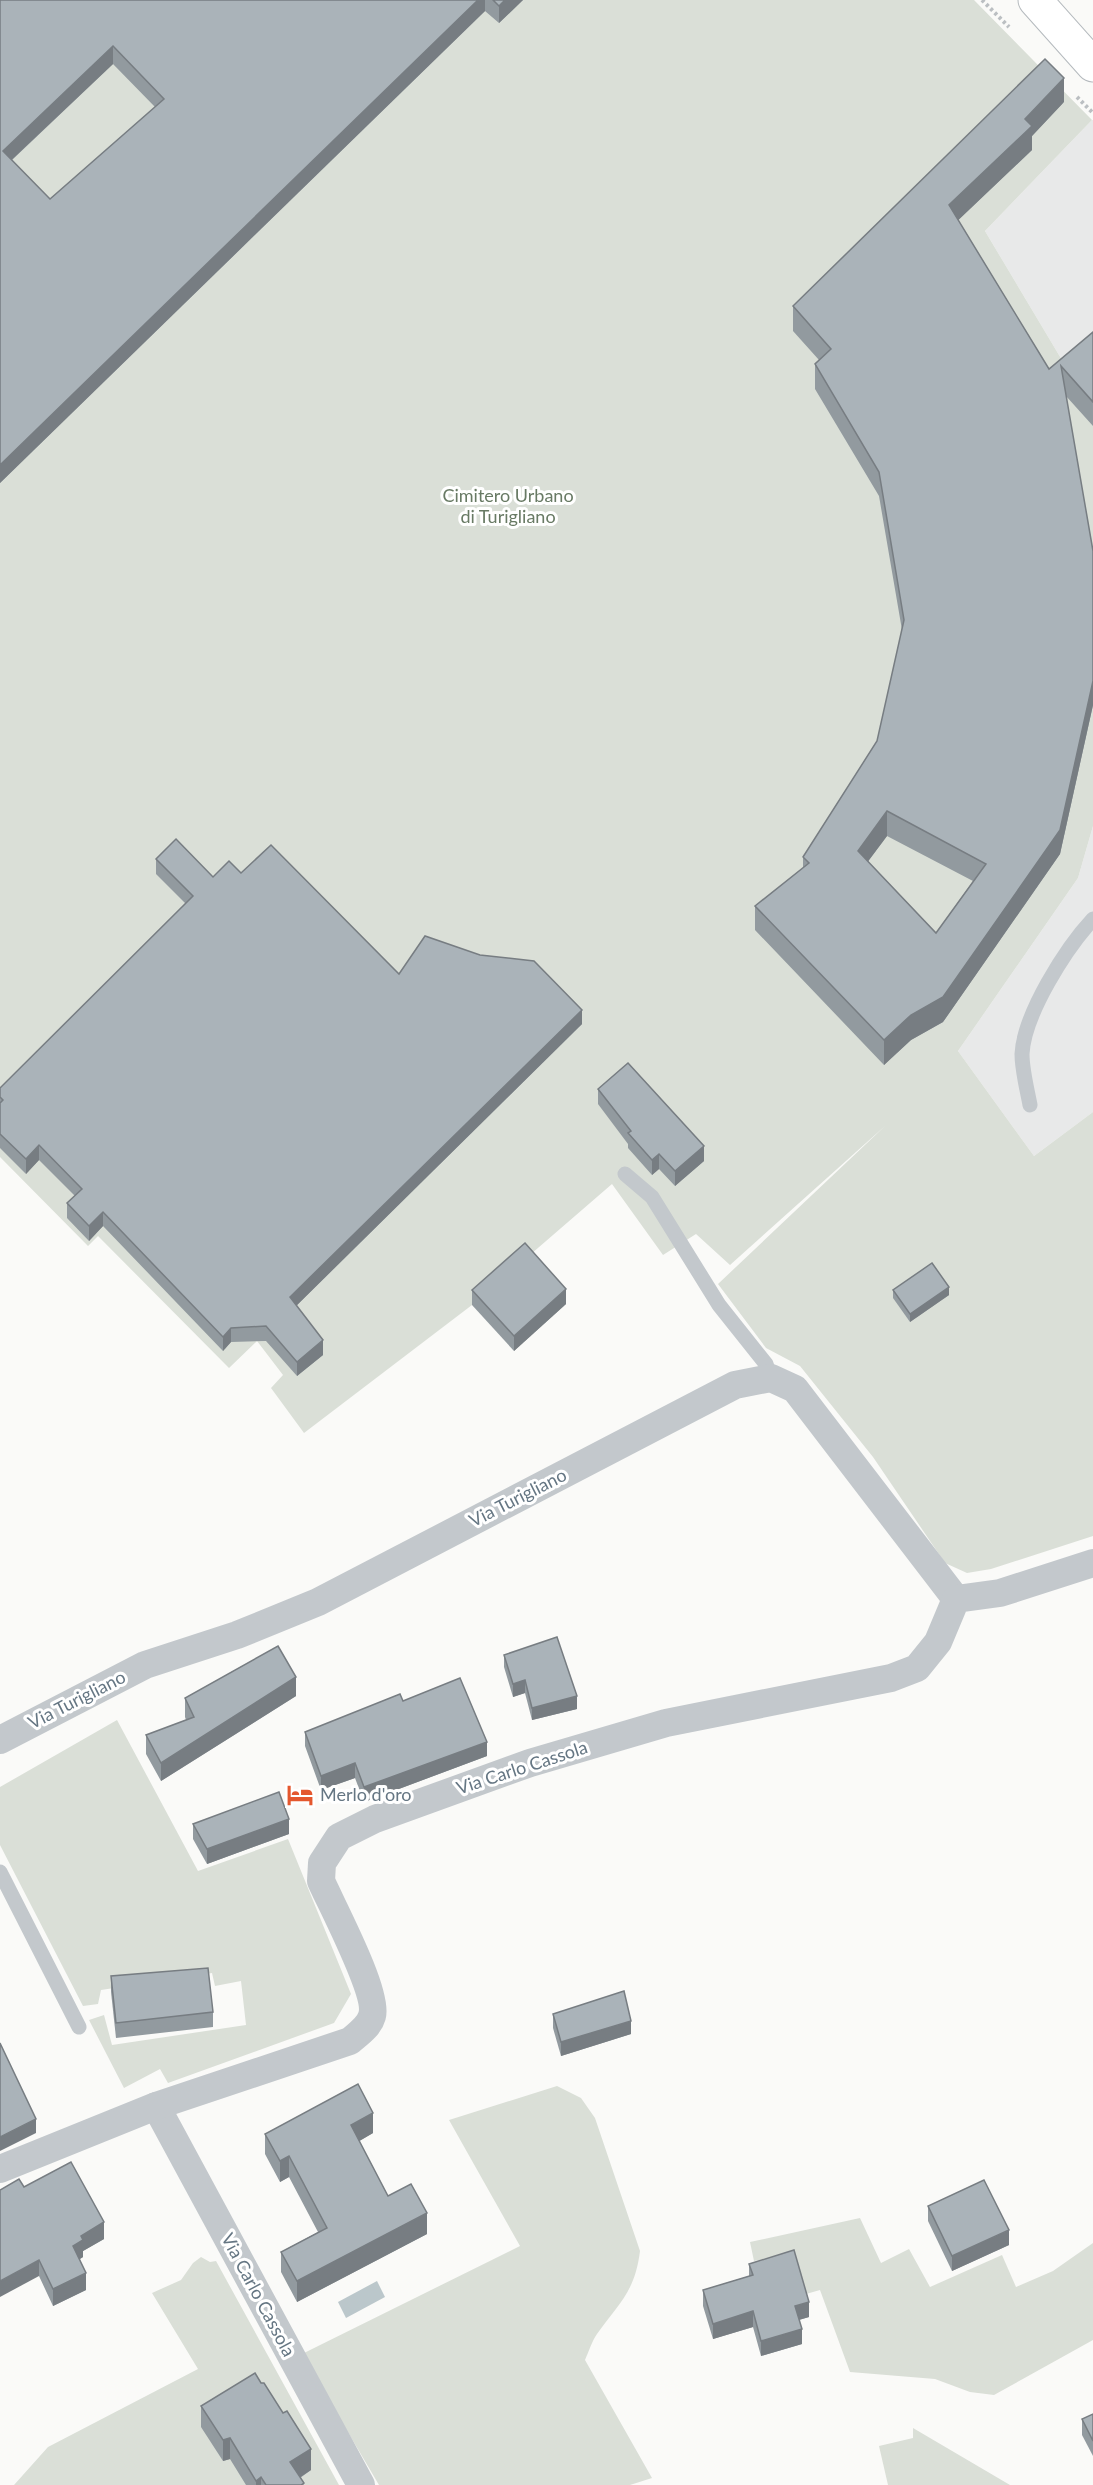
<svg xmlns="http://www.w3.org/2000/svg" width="1093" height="2485" viewBox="0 0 1093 2485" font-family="Lato,sans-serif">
  <rect width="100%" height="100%" fill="#fafaf8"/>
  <g fill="#e8e9e9">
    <polygon points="1092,120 1093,120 1093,412 985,231"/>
    <polygon points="1093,826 1093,1112 1034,1156 958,1051 1078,878"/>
  </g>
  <g fill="#dadfd7">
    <polygon points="0,0 974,0 1092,120 985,231 1093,412 1093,826 1078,878 958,1051 1034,1156 1093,1112 1093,1536 991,1569 967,1573 945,1563 873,1457 800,1366 766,1348 718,1284 885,1126 730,1265 696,1234 663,1255 612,1184 472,1305 304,1433 271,1388 283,1375 257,1341 229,1368 98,1236 88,1246 0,1157"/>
    <polygon points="117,1720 198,1871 288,1839 351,1994 334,2023 168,2083 160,2069 124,2088 89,2020 104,2015 112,2045 246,2025 241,1981 215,1986 212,1973 101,1990 98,2004 83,2006 0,1845 0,1787"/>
    <path d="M557,2086L581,2098L595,2118L640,2251C635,2292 619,2303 597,2334C592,2341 589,2351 585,2360L652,2478L630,2485H379L302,2354L520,2246L449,2120Z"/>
    <polygon points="860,2218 881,2263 909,2249 930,2287 1002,2255 1016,2287 1053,2271 1093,2243 1093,2340 994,2395 970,2392 935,2379 850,2372 820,2290 806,2294 793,2253 754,2261 750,2242"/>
    <polygon points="201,2257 210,2262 216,2261 339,2485 14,2485 48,2447 198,2369 152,2293 181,2280 193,2263"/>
    <polygon points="913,2428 1010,2485 888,2485 879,2446 913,2438"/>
  </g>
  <polygon fill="#bbc7cb" points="377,2281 385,2297 346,2318 338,2302"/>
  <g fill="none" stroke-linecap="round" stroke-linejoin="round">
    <g stroke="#b5babe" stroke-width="35">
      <polyline id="primary" points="1035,0 1093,65"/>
    </g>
    <g stroke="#bbbfc2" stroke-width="4" stroke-dasharray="3 3" stroke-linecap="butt">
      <polyline points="982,0 1009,27"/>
      <polyline points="1077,97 1092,112 1093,110"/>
    </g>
    <g stroke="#c3c8cc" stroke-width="15">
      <path d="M1030,1105C1027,1089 1022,1070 1022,1054C1024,1014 1066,948 1093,919"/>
      <polyline points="625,1174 652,1197 719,1305 766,1364 771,1378"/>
      <polyline points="0,1872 79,2027"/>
    </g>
    <g stroke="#c3c8cc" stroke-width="28">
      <polyline points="0,1740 145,1665 237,1635 318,1602 735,1385 771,1378 795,1389 956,1599"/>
      <polyline points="156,2106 361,2485"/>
      <path d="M0,2169L156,2106L350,2041C358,2034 369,2027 372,2016C379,1994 332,1906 321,1881L322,1863L339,1837L375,1819L530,1763L666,1723L891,1678L917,1668L938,1642L956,1599L1000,1593L1093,1563"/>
    </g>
    <use href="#primary" stroke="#fff" stroke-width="33"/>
  </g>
  <g fill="#929a9f" fill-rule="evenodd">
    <path d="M0,0H523L499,23L485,11L0,483ZM113,64L155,107L50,199L12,160Z"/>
    <path d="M1064,102L1032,136V150L958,220L1049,369L1093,332V426L1066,396L1093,551V705L1060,854L943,1022L911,1040L884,1065L755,930V906L803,868V857L877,741L902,630L879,496L815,389V364L819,360L793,331V306ZM887,836L973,881L936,933L868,861Z"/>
    <polygon points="156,859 213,877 241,873 399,974 582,1024 296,1306 323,1355 297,1376 266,1341 231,1342 223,1351 103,1226 89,1241 67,1218 67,1203 75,1196 39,1160 26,1174 0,1148 0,1088 186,904 156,874"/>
    <polygon points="598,1089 704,1161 675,1186 659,1169 652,1175 628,1148 628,1144 598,1104"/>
    <polygon points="472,1290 566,1304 514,1351 472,1305"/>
    <polygon points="893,1290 949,1295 910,1322 893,1298"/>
    <polygon points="504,1655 577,1709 532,1720 525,1693 513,1697 504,1667"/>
    <polygon points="296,1696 161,1781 146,1754 146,1735 186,1720 185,1717 185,1698"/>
    <polygon points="403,1701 487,1756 364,1802 355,1778 321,1790 305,1746 305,1732"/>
    <polygon points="193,1824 289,1834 207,1864 193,1839"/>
    <polygon points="111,1976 213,2012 213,2027 116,2038 111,1992"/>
    <polygon points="553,2014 631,2034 561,2056 553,2028"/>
    <polygon points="373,2133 359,2141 388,2196 427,2234 297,2302 281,2272 281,2252 318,2232 289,2177 280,2182 265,2154 265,2134"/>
    <polygon points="24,2187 104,2239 83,2251 83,2257 80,2259 86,2290 53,2306 39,2276"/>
    <polygon points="928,2206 1009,2245 952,2271 928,2221"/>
    <polygon points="749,2264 809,2317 799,2320 802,2344 761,2356 753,2327 713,2339 703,2306 703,2290 749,2276"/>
    <polygon points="261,2383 311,2470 300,2478 304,2485 246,2485 230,2459 223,2461 201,2427 201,2406"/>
    <polygon points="1093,2414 1093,2456 1082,2435 1082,2419"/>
  </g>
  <g fill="#777d82">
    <polygon points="478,0 485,0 485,11 0,483 0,465"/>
    <polygon points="505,0 523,0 499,23 499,6"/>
    <polygon points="113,46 113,64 3,168 3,151"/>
    <polygon points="1064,78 1064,102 1032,136 1032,150 949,229 949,205 1025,119"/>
    <polygon points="1093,681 1093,705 1060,854 943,1022 911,1040 884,1065 884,1040"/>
    <polygon points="887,811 887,836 858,875 858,851"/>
    <polygon points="582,1010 582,1024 290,1312 290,1297"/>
    <polygon points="39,1145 39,1160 26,1174 26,1159"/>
    <polygon points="704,1146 704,1161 675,1186 675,1171"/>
    <polygon points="659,1154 659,1169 652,1175 652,1160"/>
    <polygon points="103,1212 103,1226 89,1241 89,1226"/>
    <polygon points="949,1287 949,1295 910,1322 910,1314"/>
    <polygon points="566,1289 566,1304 514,1351 514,1336"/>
    <polygon points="231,1328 231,1342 223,1351 223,1337"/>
    <polygon points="323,1340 323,1355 297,1376 297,1362"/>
    <polygon points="296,1677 296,1696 161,1781 161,1763"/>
    <polygon points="525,1680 525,1693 513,1697 513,1684"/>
    <polygon points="577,1696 577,1709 532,1720 532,1708"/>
    <polygon points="487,1742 487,1756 364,1802 364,1787"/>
    <polygon points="355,1763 355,1778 321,1790 321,1776"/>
    <polygon points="289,1819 289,1834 207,1864 207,1849"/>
    <polygon points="631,2021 631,2034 561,2056 561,2042"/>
    <polygon points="373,2113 373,2133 351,2146 351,2125"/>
    <polygon points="36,2119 36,2133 0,2151 0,2137"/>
    <polygon points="289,2156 289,2177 280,2182 280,2161"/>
    <polygon points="427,2213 427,2234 297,2302 297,2281"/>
    <polygon points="104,2222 104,2239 83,2251 83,2257 73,2263 73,2246 81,2236"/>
    <polygon points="1009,2230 1009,2245 952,2271 952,2256"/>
    <polygon points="39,2260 39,2276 0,2297 0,2281"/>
    <polygon points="86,2273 86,2290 53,2306 53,2289"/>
    <polygon points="809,2302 809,2317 795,2321 795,2306"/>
    <polygon points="753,2311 753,2327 713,2339 713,2324"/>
    <polygon points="802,2329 802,2344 761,2356 761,2341"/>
    <polygon points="230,2438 230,2459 223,2461 223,2440"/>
    <polygon points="311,2449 311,2470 290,2484 290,2462"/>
    <polygon points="261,2477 261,2485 256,2485 256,2481"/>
  </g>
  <g fill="#aab3b9" stroke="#777d82" stroke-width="1.5" fill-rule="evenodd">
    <path d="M0,0H478L0,465ZM113,46L164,99L50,199L3,151Z"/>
    <polygon points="493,0 505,0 499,6"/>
    <path d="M1045,59L1064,78L1025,119L1032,126L949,205L1049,369L1093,332V402L1061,366L1093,551V681L1060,830L943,997L911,1015L884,1040L755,906L809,863L803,857L877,741L904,620L879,472L815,364L831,349L793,306ZM887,811L986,864L936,933L858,851Z"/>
    <polygon points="176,839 213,877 229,861 241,873 271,845 399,974 425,936 480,955 534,961 582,1010 290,1297 323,1340 297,1362 266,1326 231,1328 223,1337 103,1212 89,1226 67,1203 82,1189 39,1145 26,1159 0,1134 0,1103 3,1100 0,1097 0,1088 193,896 156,859"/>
    <polygon points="628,1063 704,1146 675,1171 659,1154 652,1160 628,1133 631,1131 598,1089"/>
    <polygon points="525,1243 566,1289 514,1336 472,1290"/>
    <polygon points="932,1263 949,1287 910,1314 893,1290"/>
    <polygon points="557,1637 577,1696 532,1708 525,1680 513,1684 504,1655"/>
    <polygon points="278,1646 296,1677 161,1763 146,1735 194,1717 185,1698"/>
    <polygon points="460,1678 487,1742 364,1787 355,1763 321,1776 305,1732 400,1694 403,1701"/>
    <polygon points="279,1792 289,1819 207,1849 193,1824"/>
    <polygon points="208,1968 213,2012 116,2023 111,1976"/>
    <polygon points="624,1991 631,2021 561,2042 553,2014"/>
    <polygon points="0,2043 36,2119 0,2137"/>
    <polygon points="358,2084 373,2113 351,2125 388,2196 411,2184 427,2213 297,2281 281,2252 327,2228 289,2156 280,2161 265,2134"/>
    <polygon points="71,2162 104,2222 81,2236 83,2240 73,2246 86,2273 53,2289 39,2260 0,2281 0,2190 19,2179 24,2187"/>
    <polygon points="984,2180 1009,2230 952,2256 928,2206"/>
    <polygon points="794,2250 809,2302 795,2306 802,2329 761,2341 753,2311 713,2324 703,2290 753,2275 749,2264"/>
    <polygon points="255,2373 261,2383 264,2383 283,2413 287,2411 311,2449 290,2462 304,2483 301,2485 266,2485 261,2477 256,2481 230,2438 223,2440 201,2406"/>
    <polygon points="1093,2414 1093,2441 1082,2419"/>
  </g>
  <defs>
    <g id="hotel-bare" transform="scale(2.07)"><path d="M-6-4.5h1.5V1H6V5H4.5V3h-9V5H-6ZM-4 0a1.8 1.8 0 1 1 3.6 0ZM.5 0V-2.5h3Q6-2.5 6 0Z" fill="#e4572e" stroke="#fff" stroke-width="2.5" paint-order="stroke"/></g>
  </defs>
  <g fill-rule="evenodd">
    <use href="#hotel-bare" x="300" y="1795"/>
  </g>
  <g text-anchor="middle" stroke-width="6" stroke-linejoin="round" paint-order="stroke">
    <g font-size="18" fill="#687a64" stroke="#fff">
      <text x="508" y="502">Cimitero Urbano<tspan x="508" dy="21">di Turigliano</tspan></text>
    </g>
    <g font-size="18" fill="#657683" stroke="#fff">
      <text transform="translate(518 1498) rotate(-27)" y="6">Via Turigliano</text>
      <text transform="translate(77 1700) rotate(-27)" y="6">Via Turigliano</text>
      <text transform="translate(522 1768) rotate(-18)" y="6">Via Carlo Cassola</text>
      <text transform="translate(258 2295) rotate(62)" y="6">Via Carlo Cassola</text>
    </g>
    <g font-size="18" fill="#657683" stroke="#fff" text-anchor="start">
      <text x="320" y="1801">Merlo d'oro</text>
    </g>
  </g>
</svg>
